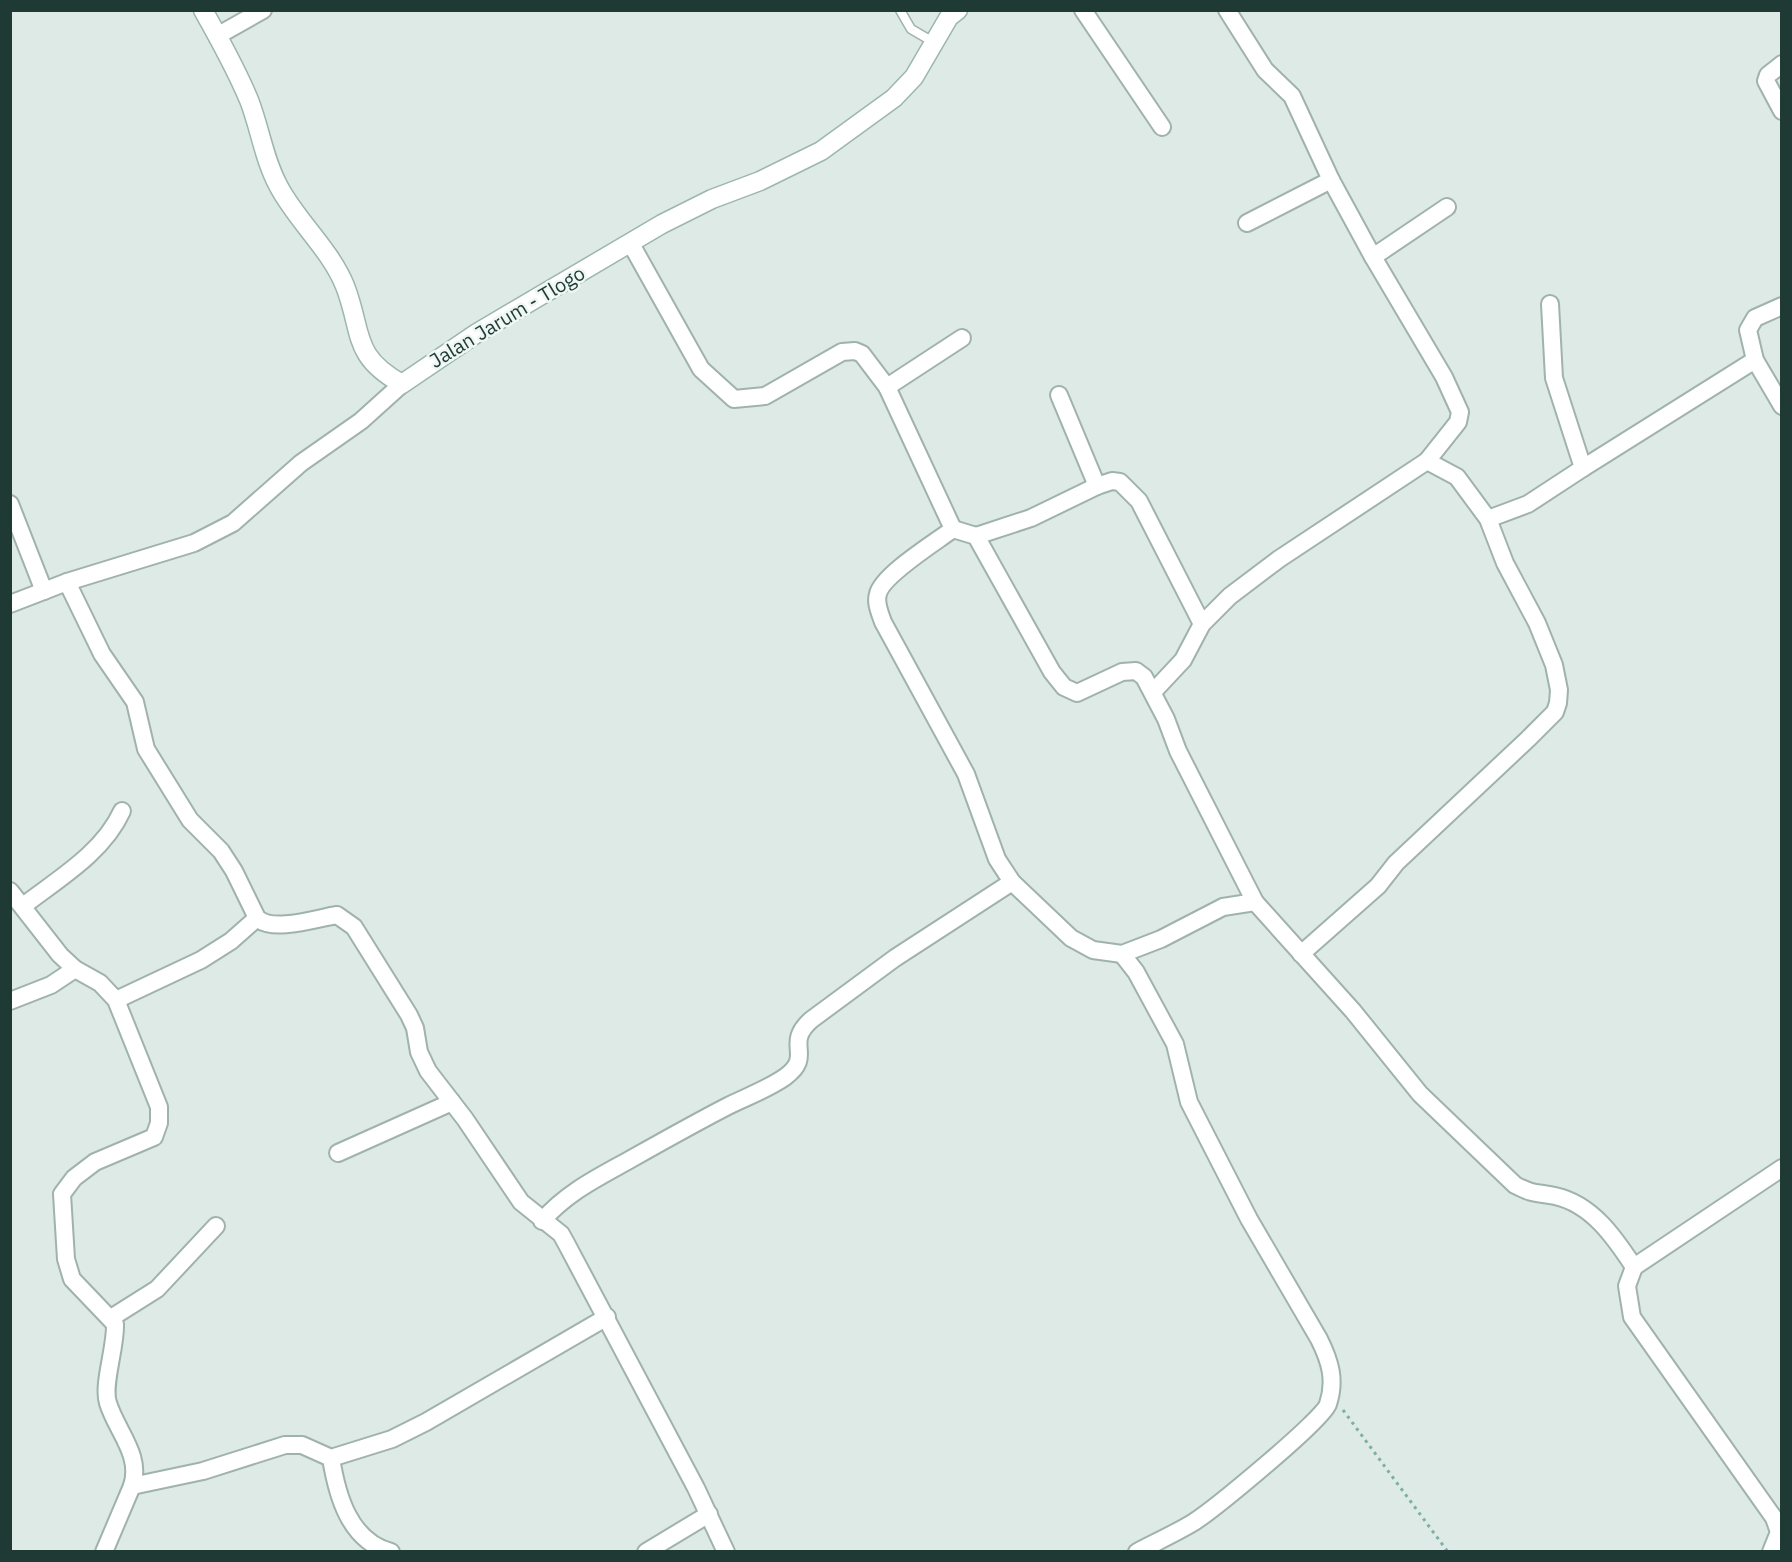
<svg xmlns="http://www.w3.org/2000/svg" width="1792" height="1562" viewBox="0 0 1792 1562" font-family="'IBM Plex Sans',sans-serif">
  <rect width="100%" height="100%" fill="#ddeae5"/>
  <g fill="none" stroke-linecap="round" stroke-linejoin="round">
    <g stroke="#a0b2ac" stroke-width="11">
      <polyline id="lane" points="900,10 911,29 935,43"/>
    </g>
    <g stroke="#a0b2ac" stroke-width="20">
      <g id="street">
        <polyline points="1083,10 1162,127"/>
        <polyline points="1227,10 1265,70 1292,96 1331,180 1373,257 1444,377 1460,412 1458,422 1427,461 1457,477 1488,519 1505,563 1537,623 1554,665 1559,690 1558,703 1555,712 1528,739 1396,863 1378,886 1301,954"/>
        <polyline points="217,36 263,10"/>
        <polyline points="1782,64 1768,75 1766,81 1782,111"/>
        <polyline points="1247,223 1331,180"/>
        <polyline points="631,244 701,369 734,399 765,396 842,352 855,351 862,354 887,387 953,529"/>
        <polyline points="1373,257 1447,207"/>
        <polyline points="1782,306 1755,318 1748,330 1755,360 1782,406"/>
        <polyline points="887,387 962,338"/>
        <polyline points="1059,395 1097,486"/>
        <polyline points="1583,468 1755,360"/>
        <polyline points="10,504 44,591"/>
        <polyline points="1488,519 1528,504 1583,468 1554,378 1550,304"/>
        <path d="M953,529L976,536L1052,672L1064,687L1077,693L1122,672L1136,671L1144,677L1166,719L1178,751L1255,902L1353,1011L1420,1094L1515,1185C1534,1195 1536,1192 1555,1196C1592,1204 1615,1238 1634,1267L1627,1286L1632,1317L1774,1518L1779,1532L1771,1552"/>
        <path d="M953,529C936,542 882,575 878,594C875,603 880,613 883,622L966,774L997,859L1012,882L1071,938L1093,950L1122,954L1161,939L1223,907L1255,902"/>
        <polyline points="976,536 1031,518 1097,486 1112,481 1120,482 1139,501 1202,624"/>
        <path d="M67,582L102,654L135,702L146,749L190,820L221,851L234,871L257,918C272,933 318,918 337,915L354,927L409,1015L415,1028L419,1052L428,1071L465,1119L521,1202L561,1234L566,1243L696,1488L726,1552"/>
        <polyline points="10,604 67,582 194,543 233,523 301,463 361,421 402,384"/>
        <polyline points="1153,692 1183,660 1202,624 1230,596 1279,559 1427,461"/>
        <path d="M10,891L60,955L75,969L100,983L116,1000L159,1107V1123L154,1137L95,1162L74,1178L62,1194L66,1259L72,1279L115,1324C116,1347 102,1385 108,1403C117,1432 142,1455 132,1486"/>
        <path d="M23,906C58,879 103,853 122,811"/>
        <path d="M1122,954L1136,972L1175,1044L1189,1102L1249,1219L1319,1339C1330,1361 1336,1380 1328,1404C1323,1420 1214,1509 1194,1522C1176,1533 1156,1542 1137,1552"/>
        <polyline points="116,1000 201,960 231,941 257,918"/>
        <polyline points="10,1001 51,985 75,969"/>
        <polyline points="338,1153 452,1102"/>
        <path d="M542,1221C567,1192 599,1177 631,1159C663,1141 695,1123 728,1106C746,1097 768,1089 785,1077C815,1055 783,1045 811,1020L895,958L1012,882"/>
        <polyline points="1634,1267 1782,1168"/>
        <polyline points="111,1318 157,1289 216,1226"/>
        <path d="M331,1458C337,1495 349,1541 391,1552"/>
        <polyline points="104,1552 132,1486 203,1471 285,1445 302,1445 331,1458 392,1439 426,1422 607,1317"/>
        <polyline points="646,1552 709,1514"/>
      </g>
    </g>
    <g stroke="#9cb6ae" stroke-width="21">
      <path id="secondary" d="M203,10C220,40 236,69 249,100C260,128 264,160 279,187C297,221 330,249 345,286C363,332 351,356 402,384L477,333L662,224L712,199L760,181L821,151L894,98L914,77L949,17L958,10"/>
    </g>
    <polyline stroke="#7dafa2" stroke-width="3" stroke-dasharray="3 4.5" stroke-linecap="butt" points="1343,1410 1448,1552"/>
    <use href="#lane" stroke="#fff" stroke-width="8"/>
    <use href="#street" stroke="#fff" stroke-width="16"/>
    <use href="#secondary" stroke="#fff" stroke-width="18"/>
  </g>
  <g text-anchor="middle" stroke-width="5" stroke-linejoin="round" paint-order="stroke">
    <g font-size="20" fill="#1f3a34" stroke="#eef7f3">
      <text transform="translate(507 317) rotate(-31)" y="7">Jalan Jarum - Tlogo</text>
    </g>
  </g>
  <rect width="1792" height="1562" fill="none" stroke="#1f3a34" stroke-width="24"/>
</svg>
